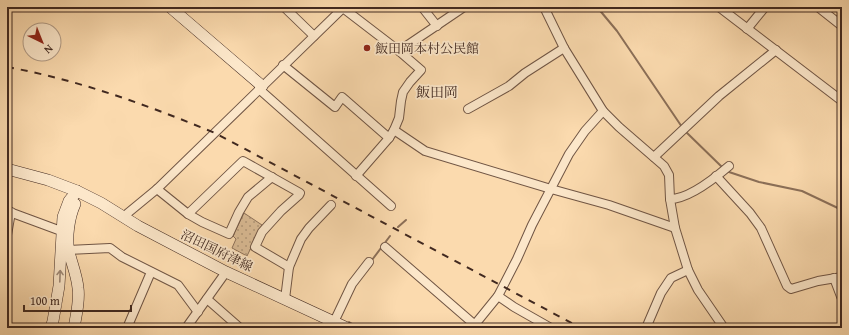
<svg xmlns="http://www.w3.org/2000/svg" width="849" height="335" viewBox="0 0 849 335" font-family="'Gentium Book Plus','Noto Serif JP',serif">
  <defs>
    <pattern id="park-dots" width="8" height="8" patternUnits="userSpaceOnUse"><rect width="8" height="8" fill="#dbbc96"/><path d="M2 2h.1M6 6h.1" fill="none" stroke="#b3997a" stroke-width="1.8" stroke-linecap="round"/></pattern>
  </defs>
  <rect width="100%" height="100%" fill="#fbdaae"/>
  <filter id="stains"><feTurbulence type="fractalNoise" baseFrequency=".005" numOctaves="4"/><feColorMatrix values="0 0 0 0 .2 0 0 0 0 .09 0 0 0 0 .02 0 0 0 .5 -.17"/></filter>
  <radialGradient id="worn" r=".72"><stop offset=".6" stop-color="#630" stop-opacity="0"/><stop offset="1" stop-color="#630" stop-opacity=".3"/></radialGradient>
  <polygon fill="url(#park-dots)" stroke="#8e725b" points="244,213 262,225 247,256 232,248 236,239 233,236"/>
  <g fill="none" stroke-linecap="round" stroke-linejoin="round">
    <g stroke="#8b6f58" stroke-width="2">
      <polyline points="597,7 617,31 682,127"/>
      <polyline points="685,131 723,168"/>
      <polyline points="726,171 759,182 802,191 842,210"/>
      <polyline points="398,227 406,220"/>
      <polyline points="372,260 390,236"/>
      <polyline points="349,322 359,328"/>
    </g>
    <g stroke="#705544" stroke-width="10">
      <g id="street">
        <polyline points="284,7 314,36"/>
        <polyline points="422,7 437,26"/>
        <polyline points="544,7 564,48 603,111 619,127 664,166 669,175 670,199 675,228 688,270 698,290 724,328"/>
        <polyline points="719,7 842,101"/>
        <polyline points="818,7 842,26"/>
        <polyline points="747,29 765,7"/>
        <polyline points="283,65 335,107 342,97 389,138"/>
        <polyline points="259,89 391,206"/>
        <polyline points="468,109 509,86 525,73 564,48"/>
        <polyline points="394,130 425,151 551,189 609,205 675,228"/>
        <polyline points="654,157 719,96 776,50"/>
        <polyline points="356,176 389,138 394,130 399,118 401,101 403,92 410,82 421,70 399,51"/>
        <polyline points="716,176 750,213 761,228 787,286 791,289 818,281 842,277"/>
        <polyline points="157,189 188,214 202,222 229,234 239,212 248,197 272,177"/>
        <path d="M670,199C689,199 715,178 729,166"/>
        <polyline points="7,211 61,231"/>
        <polyline points="188,214 243,161 300,193 299,195 281,211 262,232 255,247 289,267"/>
        <polyline points="123,217 157,189 343,8 399,51 464,7"/>
        <polyline points="7,235 11,212"/>
        <polyline points="385,247 475,325"/>
        <polyline points="68,250 110,248 122,257 178,285 198,312"/>
        <polyline points="834,278 842,299"/>
        <polyline points="498,296 514,307 551,328"/>
        <polyline points="207,299 240,328"/>
        <polyline points="285,299 289,267 301,239 309,228 331,205"/>
        <polyline points="334,322 352,284 369,262"/>
        <polyline points="127,328 151,272"/>
        <polyline points="186,328 226,272"/>
        <polyline points="472,328 498,296 517,259 532,225 569,154 585,131 603,111"/>
        <polyline points="646,328 661,293 671,278 688,270"/>
      </g>
    </g>
    <g stroke="#412920" stroke-width="12">
      <g id="secondary">
        <polyline points="170,7 262,86"/>
        <polyline points="7,169 48,180 77,191 101,203 138,226 226,272 347,328"/>
        <polyline points="51,328 53,321 59,286 63,217 69,201 77,191"/>
        <path d="M74,328C76,315 80,301 78,288C77,276 72,264 69,252C66,238 69,217 75,204"/>
      </g>
    </g>
    <use href="#street" stroke="#fce7ca" stroke-width="8"/>
    <use href="#secondary" stroke="#fce7ca" stroke-width="11"/>
    <path stroke="#412920" stroke-width="2" stroke-dasharray="7 7" stroke-linecap="butt" d="M7,67C79,80 147,105 215,133L581,328"/>
  </g>
  <defs><path id="oneway-shaft" d="M-6 0H5M1.5-3L5.5 0L1.5 3" fill="none" stroke-width="1.6" stroke-linecap="round" stroke-linejoin="round"/></defs>
  <use stroke="#9e8875" href="#oneway-shaft" transform="translate(60 276) rotate(-88)"/>
  <circle fill="#8f2418" stroke="#fce7ca" stroke-width="1.5" cx="367" cy="48" r="4"/>
  <g text-anchor="middle" stroke-width="3.5" stroke-linejoin="round" paint-order="stroke">
    <g font-size="13" fill="#412920" stroke="#fce7ca" text-anchor="start">
      <text x="375" y="53">飯田岡本村公民館</text>
    </g>
    <g font-size="13" fill="#412920" stroke="#fce7ca">
      <text transform="translate(217 250) rotate(26)" y="5">沼田国府津線</text>
    </g>
    <g font-size="14" fill="#412920" stroke="#fce7ca">
      <text x="437" y="97">飯田岡</text>
    </g>
  </g>
  <rect width="849" height="335" fill="none" stroke="#fbdaae" stroke-width="24"/>
  <rect x="8" y="8" width="833" height="319" fill="none" stroke="#412920" stroke-width="2"/>
  <rect x="12" y="12" width="825" height="311" fill="none" stroke="#412920"/>
  <g transform="translate(42 42) rotate(137)"><circle r="19" fill="#fce7ca" stroke="#b19b86"/>
  <path d="M0-3L7 15L0 10L-7 15Z" fill="#8f2418"/>
  <text y="-6" font-size="11" font-weight="bold" text-anchor="middle" fill="#412920">N</text>
  </g>
  <path d="M24 305v6h107v-6" fill="none" stroke="#412920" stroke-width="2"/>
  <text x="30" y="305" font-size="12" fill="#412920" stroke="#fce7ca" stroke-width="3" paint-order="stroke">100 m</text>
  <rect width="100%" height="100%" filter="url(#stains)"/>
  <rect width="100%" height="100%" fill="url(#worn)"/>
</svg>
